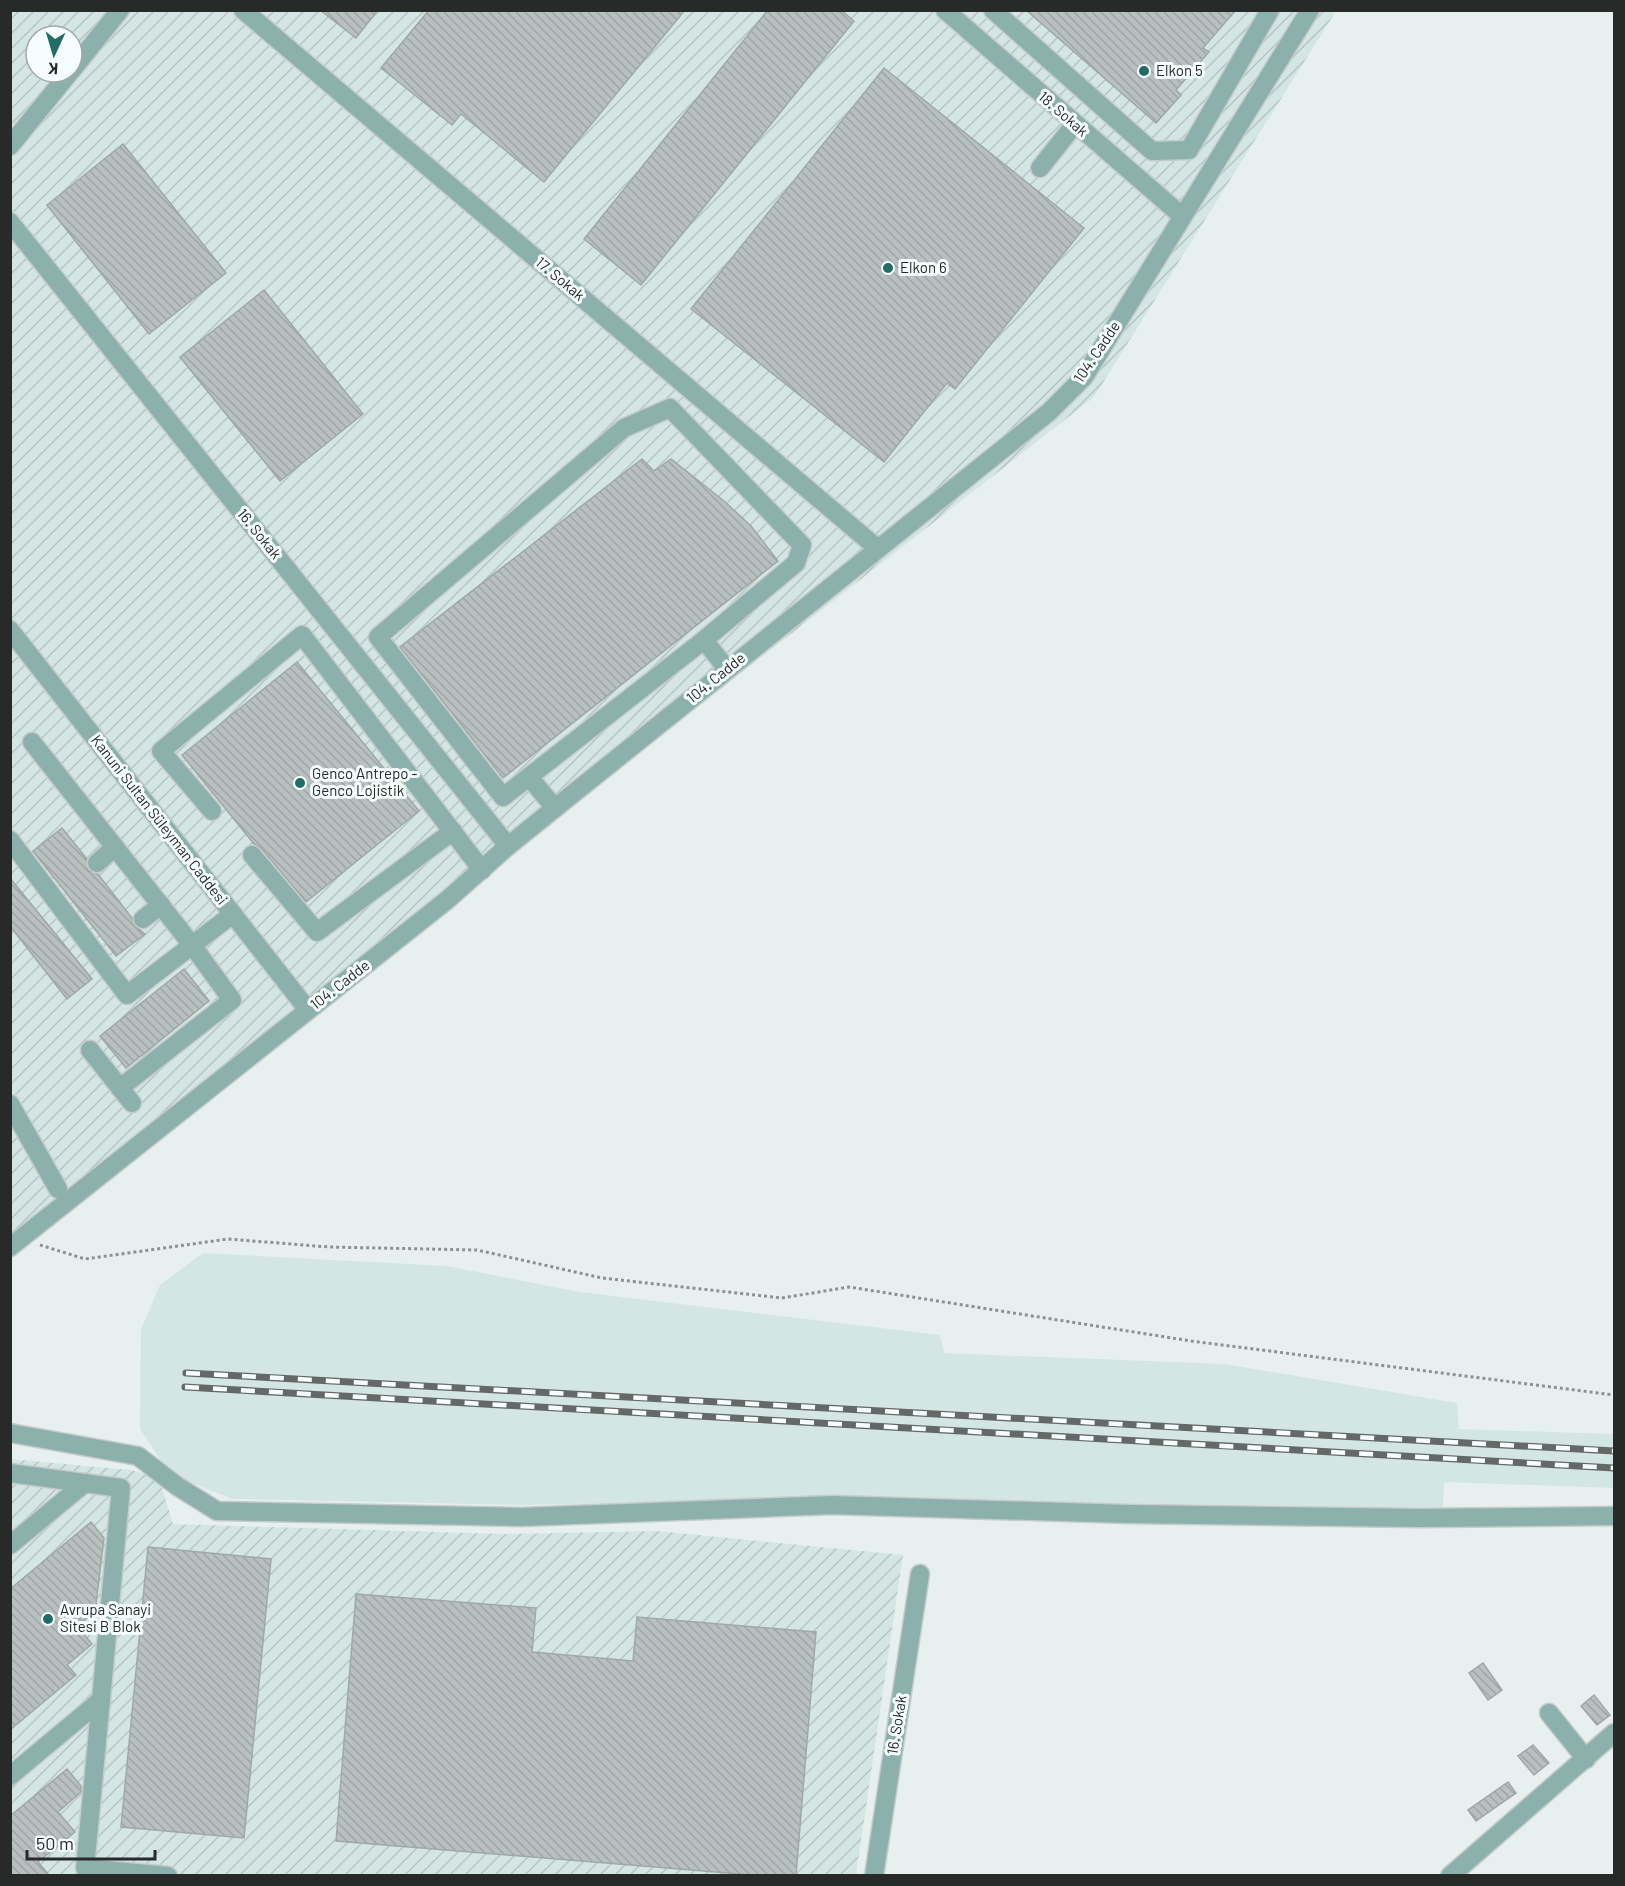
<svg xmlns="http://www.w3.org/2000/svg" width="1625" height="1886" viewBox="0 0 1625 1886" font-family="Barlow,sans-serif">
  <defs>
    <pattern id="industrial-furrows" width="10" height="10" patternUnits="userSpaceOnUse" patternTransform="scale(1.5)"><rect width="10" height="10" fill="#d4e6e4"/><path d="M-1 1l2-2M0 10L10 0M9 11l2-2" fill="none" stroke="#b6c5c4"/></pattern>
    <pattern id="building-back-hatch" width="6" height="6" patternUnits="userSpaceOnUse" patternTransform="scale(1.5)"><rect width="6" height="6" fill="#b9c1c0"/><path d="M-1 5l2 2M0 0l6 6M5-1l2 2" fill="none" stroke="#9fa6a5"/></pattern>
  </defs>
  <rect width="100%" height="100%" fill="#e8f0ef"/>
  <polygon fill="#d4e6e4" points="203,1253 447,1266 580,1292 940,1335 944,1353 1225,1364 1457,1403 1459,1429 1614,1434 1614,1488 1444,1482 1443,1508 819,1499 519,1505 232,1499 170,1474 140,1429 141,1329 160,1285"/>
  <g fill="url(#industrial-furrows)" fill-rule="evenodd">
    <path d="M11,11H1336L1094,397L11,1244ZM36,36H72V72H36Z"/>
    <polygon points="10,1459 131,1470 159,1478 173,1524 504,1534 657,1531 903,1555 856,1875 11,1875"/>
  </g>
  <g fill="url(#building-back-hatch)" stroke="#a0a8a7" stroke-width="1.5">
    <polygon points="320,10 378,10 356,38"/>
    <polygon points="429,10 685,10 544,182 461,114 452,125 381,68"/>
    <polygon points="768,10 841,10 854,21 641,285 584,239"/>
    <polygon points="1026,10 1236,10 1203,48 1209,52 1176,90 1181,95 1156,123"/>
    <polygon points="884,68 1084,228 955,389 947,383 884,462 691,309"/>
    <polygon points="123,144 226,273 149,334 47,205"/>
    <polygon points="264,290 363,414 280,481 180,357"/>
    <polygon points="642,459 654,471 671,459 724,501 751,526 778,561 503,778 400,647"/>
    <polygon points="297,662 419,811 306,902 261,848 254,844 182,755"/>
    <polygon points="62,828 87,859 88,870 98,874 132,918 135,926 145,934 116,956 33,851"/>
    <polygon points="10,878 92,979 67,999 10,926"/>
    <polygon points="184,969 209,1001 126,1068 100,1036"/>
    <polygon points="91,1522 104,1538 95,1612 77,1626 92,1644 67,1665 76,1675 10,1730 10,1589"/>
    <polygon points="148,1547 271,1559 244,1838 121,1827"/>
    <polygon points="356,1594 536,1608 532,1652 633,1661 637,1617 816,1632 796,1875 752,1875 336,1841"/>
    <polygon points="1483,1663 1502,1690 1488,1700 1469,1673"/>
    <polygon points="1594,1695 1610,1715 1597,1725 1581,1706"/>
    <polygon points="1533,1745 1549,1763 1534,1775 1518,1756"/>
    <polygon points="67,1769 81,1786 81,1792 58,1812 75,1832 38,1862 49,1875 10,1875 10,1816"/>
    <polygon points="1508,1782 1516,1793 1476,1821 1468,1810"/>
  </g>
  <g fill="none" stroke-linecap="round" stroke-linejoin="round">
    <g stroke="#c5cccb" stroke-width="21">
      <g id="minor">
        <polyline points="243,10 877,548"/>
        <polyline points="945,10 1182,216"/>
        <polyline points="993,10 1152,151 1189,150 1270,10"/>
        <polyline points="72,70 120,10"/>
        <polyline points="10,146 70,72"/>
        <polyline points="1040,168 1075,124"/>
        <polyline points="10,222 508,846"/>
        <polygon points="670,408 802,545 796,563 704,640 503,797 378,637 624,428"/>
        <polyline points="10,630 308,1010"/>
        <polyline points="704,640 727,669"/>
        <polyline points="32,742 192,945 232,1000 120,1088"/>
        <polyline points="529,777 555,808"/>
        <polyline points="212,811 161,751 302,635 482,870"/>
        <polyline points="10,840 127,995 233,914"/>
        <polyline points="252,855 317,932 453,831"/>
        <polyline points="97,863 115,847"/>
        <polyline points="143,919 161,905"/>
        <polyline points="90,1050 132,1103"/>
        <polyline points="10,1104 58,1189"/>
        <polyline points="10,1247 447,900 508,846 555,808 1049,412 1084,377 1310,10"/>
        <polyline points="10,1433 138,1456 177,1486 217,1511 522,1517 832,1505 1129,1514 1420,1518 1614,1516"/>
        <polyline points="10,1473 121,1488 85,1868 168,1876"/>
        <polyline points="10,1545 85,1483"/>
        <polyline points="1549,1713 1586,1759"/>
        <polyline points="10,1776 101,1700"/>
        <polyline points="874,1876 920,1574"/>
        <polyline points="1450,1876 1614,1733"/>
      </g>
    </g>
    <polyline stroke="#8c9291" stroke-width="3" stroke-dasharray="3 3" stroke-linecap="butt" points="40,1245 85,1259 228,1239 329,1247 477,1250 602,1278 782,1298 849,1287 1191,1341 1614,1395"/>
    <use href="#minor" stroke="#8cb0ac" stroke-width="18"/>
    <g stroke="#646968" stroke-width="7">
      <g id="rail">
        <polyline points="186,1373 1614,1451"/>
        <polyline points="185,1387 1614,1468"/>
      </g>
    </g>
    <use href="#rail" stroke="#f5fefd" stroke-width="4.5" stroke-dasharray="14" stroke-linecap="butt"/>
  </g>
  <g fill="#226c66" stroke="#f5fefd" stroke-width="2">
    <circle cx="1144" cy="71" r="6"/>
    <circle cx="888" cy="268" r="6"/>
    <circle cx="300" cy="783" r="6"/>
    <circle cx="48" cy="1619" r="6"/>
  </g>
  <g text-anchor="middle" stroke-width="6" stroke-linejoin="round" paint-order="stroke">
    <g font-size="15" fill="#272a29" stroke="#f5fefd" text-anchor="start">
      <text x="1156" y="76">Elkon 5</text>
      <text x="900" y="273">Elkon 6</text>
      <text x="312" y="779">Genco Antrepo -<tspan x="312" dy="17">Genco Lojistik</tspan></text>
      <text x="60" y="1615">Avrupa Sanayi<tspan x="60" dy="17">Sitesi B Blok</tspan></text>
    </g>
    <g font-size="15" fill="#272a29" stroke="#f5fefd">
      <text transform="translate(1063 114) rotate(41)" y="5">18. Sokak</text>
      <text transform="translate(560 279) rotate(40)" y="5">17. Sokak</text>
      <text transform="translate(1097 352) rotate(-56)" y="5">104. Cadde</text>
      <text transform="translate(259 534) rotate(51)" y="5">16. Sokak</text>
      <text transform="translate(716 678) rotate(-39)" y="5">104. Cadde</text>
      <text transform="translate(159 820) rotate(52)" y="5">Kanuni Sultan Süleyman Caddesi</text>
      <text transform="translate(340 985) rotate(-38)" y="5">104. Cadde</text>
      <text transform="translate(897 1725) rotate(-81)" y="5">16. Sokak</text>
    </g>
  </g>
  <rect width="1625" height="1886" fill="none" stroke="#272a29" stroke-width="24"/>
  <g transform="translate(54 54) rotate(184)"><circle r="28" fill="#f5fefd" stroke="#a3a9a8" stroke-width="1.5"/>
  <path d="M0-4.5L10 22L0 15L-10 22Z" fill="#226c66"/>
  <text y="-9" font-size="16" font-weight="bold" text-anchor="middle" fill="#272a29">K</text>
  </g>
  <path d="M27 1850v9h128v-9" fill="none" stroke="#272a29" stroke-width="3"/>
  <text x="36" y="1850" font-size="18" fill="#272a29" stroke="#f5fefd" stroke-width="4.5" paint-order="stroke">50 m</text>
</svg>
